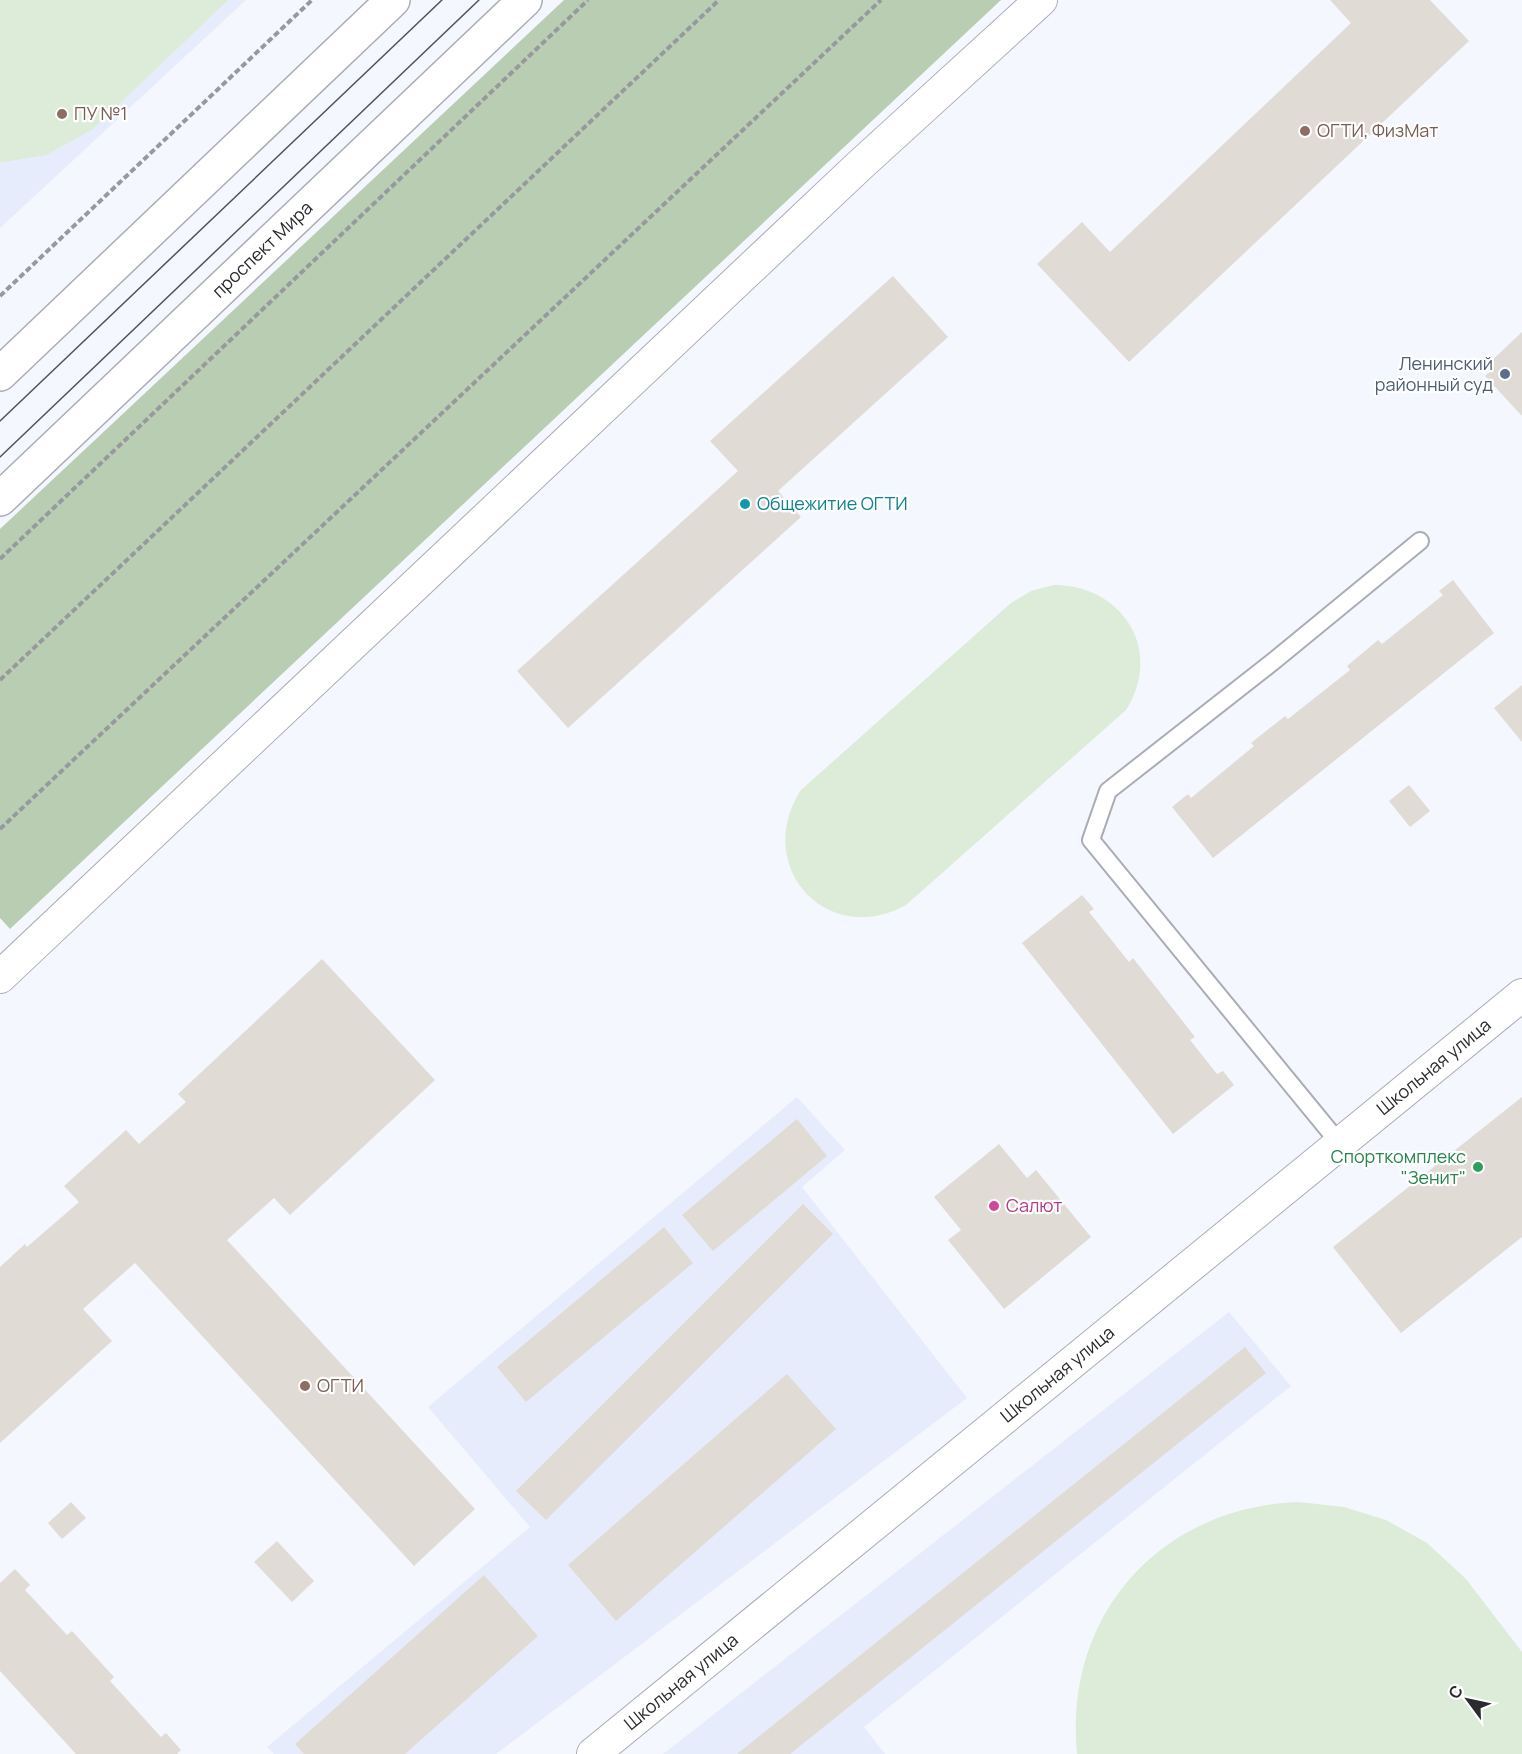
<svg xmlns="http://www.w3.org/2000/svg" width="1522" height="1754" viewBox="0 0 1522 1754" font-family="Manrope,sans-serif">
  <rect width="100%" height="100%" fill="#f4f7fe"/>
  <g fill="#e6ecfb">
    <polygon points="0,0 246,0 0,228"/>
    <polygon points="797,1097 845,1150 802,1187 967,1398 496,1754 274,1754 267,1747 530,1527 428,1407"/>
    <polygon points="1229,1312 1291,1386 864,1727 885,1754 663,1754"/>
  </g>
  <g fill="#ddebd9">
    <polygon points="0,0 228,0 93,129 46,155 4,162 0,162"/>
    <path d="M1054,585C1122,585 1164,650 1126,710L906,905C826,949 752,865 801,790L1011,603L1031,591Z"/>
    <path d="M1298,1502L1344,1507L1386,1520L1427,1543L1466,1579L1522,1652V1754H1077C1063,1616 1160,1507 1298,1502Z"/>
  </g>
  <polygon fill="#b9cdb3" points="564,0 1001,0 10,929 0,918 0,529"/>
  <g fill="#e1dbd5">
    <polygon points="1330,0 1430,0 1469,41 1129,362 1037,264 1082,222 1110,252 1351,23"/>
    <polygon points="893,276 948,337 778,491 801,517 568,728 517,671 738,471 710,441"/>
    <polygon points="1522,332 1522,416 1485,376 1491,371 1486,366"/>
    <polygon points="1453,580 1494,633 1213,858 1172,807 1188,794 1191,798 1254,746 1251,743 1285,716 1288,719 1350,670 1347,666 1378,640 1382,644 1443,595 1439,591"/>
    <polygon points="1522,685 1522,742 1494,708"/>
    <polygon points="1409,785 1430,811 1410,827 1389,801"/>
    <polygon points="1082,895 1094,909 1089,912 1129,962 1133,958 1195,1037 1190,1040 1217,1074 1223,1071 1234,1085 1173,1134 1022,943"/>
    <polygon points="322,959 435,1080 290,1215 274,1198 227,1240 475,1509 414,1566 135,1263 83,1309 112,1341 0,1443 0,1267 25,1244 27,1247 79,1202 64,1186 126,1130 139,1144 186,1102 178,1094"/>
    <polygon points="1522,1097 1522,1237 1401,1333 1333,1247"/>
    <polygon points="797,1119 827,1156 713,1251 682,1215"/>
    <polygon points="999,1144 1027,1178 1036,1170 1091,1237 1004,1309 948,1240 961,1230 934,1197"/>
    <polygon points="803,1204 833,1234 546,1520 516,1491"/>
    <polygon points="664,1227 693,1263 526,1402 497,1367"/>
    <polygon points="1245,1347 1266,1373 790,1754 737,1754"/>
    <polygon points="787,1374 836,1429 616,1621 568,1565"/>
    <polygon points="71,1502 86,1518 62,1539 48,1523"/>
    <polygon points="277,1541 314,1581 292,1602 254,1562"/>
    <polygon points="15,1569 30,1585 25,1590 67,1635 72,1631 114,1677 110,1681 161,1737 166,1733 181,1750 177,1754 76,1754 0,1671 0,1583"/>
    <polygon points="484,1575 538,1636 405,1754 304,1754 295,1744"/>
  </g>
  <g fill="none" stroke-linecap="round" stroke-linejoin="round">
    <g stroke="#aaadb4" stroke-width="20">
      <polyline id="service" points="1340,1144 1091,840 1108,791 1275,660 1420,541"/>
    </g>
    <g stroke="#aaadb4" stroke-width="34">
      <g id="minor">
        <polyline points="0,977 858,167 1041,0"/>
        <path id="s1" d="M593,1754L1522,995"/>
      </g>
    </g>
    <g stroke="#aaadb4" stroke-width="36">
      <g id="primary">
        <polyline points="0,374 393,0"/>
        <path id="s2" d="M0,499L525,0"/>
      </g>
    </g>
    <g stroke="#96999e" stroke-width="4" stroke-dasharray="6 3" stroke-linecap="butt">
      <polyline points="0,296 312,0"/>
      <polyline points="0,559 588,0"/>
      <polyline points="0,680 719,0"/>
      <polyline points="0,829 881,0"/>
    </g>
    <use href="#service" stroke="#fff" stroke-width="16"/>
    <use href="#minor" stroke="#fff" stroke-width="32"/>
    <use href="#primary" stroke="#fff" stroke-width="33"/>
    <g stroke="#515357" stroke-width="1.5">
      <polyline points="0,421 442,0"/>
      <polyline points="0,457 479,0"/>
    </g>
  </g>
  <g fill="#8d6e63" stroke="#fff" stroke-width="2">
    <circle cx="62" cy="114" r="6"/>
    <circle cx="1305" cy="131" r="6"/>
    <circle cx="305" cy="1386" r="6"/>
  </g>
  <circle fill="#5c6f8a" stroke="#fff" stroke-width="2" cx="1505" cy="374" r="6"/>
  <circle fill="#0f9aa8" stroke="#fff" stroke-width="2" cx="745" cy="504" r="6"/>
  <circle fill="#2e9e5b" stroke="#fff" stroke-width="2" cx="1478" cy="1167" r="6"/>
  <circle fill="#d1479c" stroke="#fff" stroke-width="2" cx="994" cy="1206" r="6"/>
  <g text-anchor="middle" stroke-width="4.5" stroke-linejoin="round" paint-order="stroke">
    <g font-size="18" fill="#785e54" stroke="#fff" text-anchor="start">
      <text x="74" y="120">ПУ №1</text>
      <text x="1317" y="137">ОГТИ, ФизМат</text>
      <text x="317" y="1392">ОГТИ</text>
    </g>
    <g font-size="18" fill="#2a2b2e" stroke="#fff">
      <text dy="6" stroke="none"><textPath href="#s2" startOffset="362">проспект Мира</textPath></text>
      <text dy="6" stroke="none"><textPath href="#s1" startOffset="1086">Школьная улица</textPath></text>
      <text dy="6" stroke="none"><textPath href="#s1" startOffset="600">Школьная улица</textPath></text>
      <text dy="6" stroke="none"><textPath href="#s1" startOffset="114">Школьная улица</textPath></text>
    </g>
    <g font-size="18" fill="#4e5e75" stroke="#fff" text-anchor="end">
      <text x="1493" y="370">Ленинский<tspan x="1493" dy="21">районный суд</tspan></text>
    </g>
    <g font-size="18" fill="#0d838f" stroke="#fff" text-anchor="start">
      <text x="757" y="510">Общежитие ОГТИ</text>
    </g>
    <g font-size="18" fill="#27864d" stroke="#fff" text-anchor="end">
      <text x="1466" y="1163">Спорткомплекс<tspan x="1466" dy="21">"Зенит"</tspan></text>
    </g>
    <g font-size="18" fill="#b23c85" stroke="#fff" text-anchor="start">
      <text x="1006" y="1212">Салют</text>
    </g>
  </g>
  <g transform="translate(1468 1700) rotate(303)" stroke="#ffffff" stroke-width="4.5" paint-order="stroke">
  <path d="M0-4.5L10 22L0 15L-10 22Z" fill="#2a2b2e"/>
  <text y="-9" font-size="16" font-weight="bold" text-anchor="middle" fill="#2a2b2e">С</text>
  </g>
</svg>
